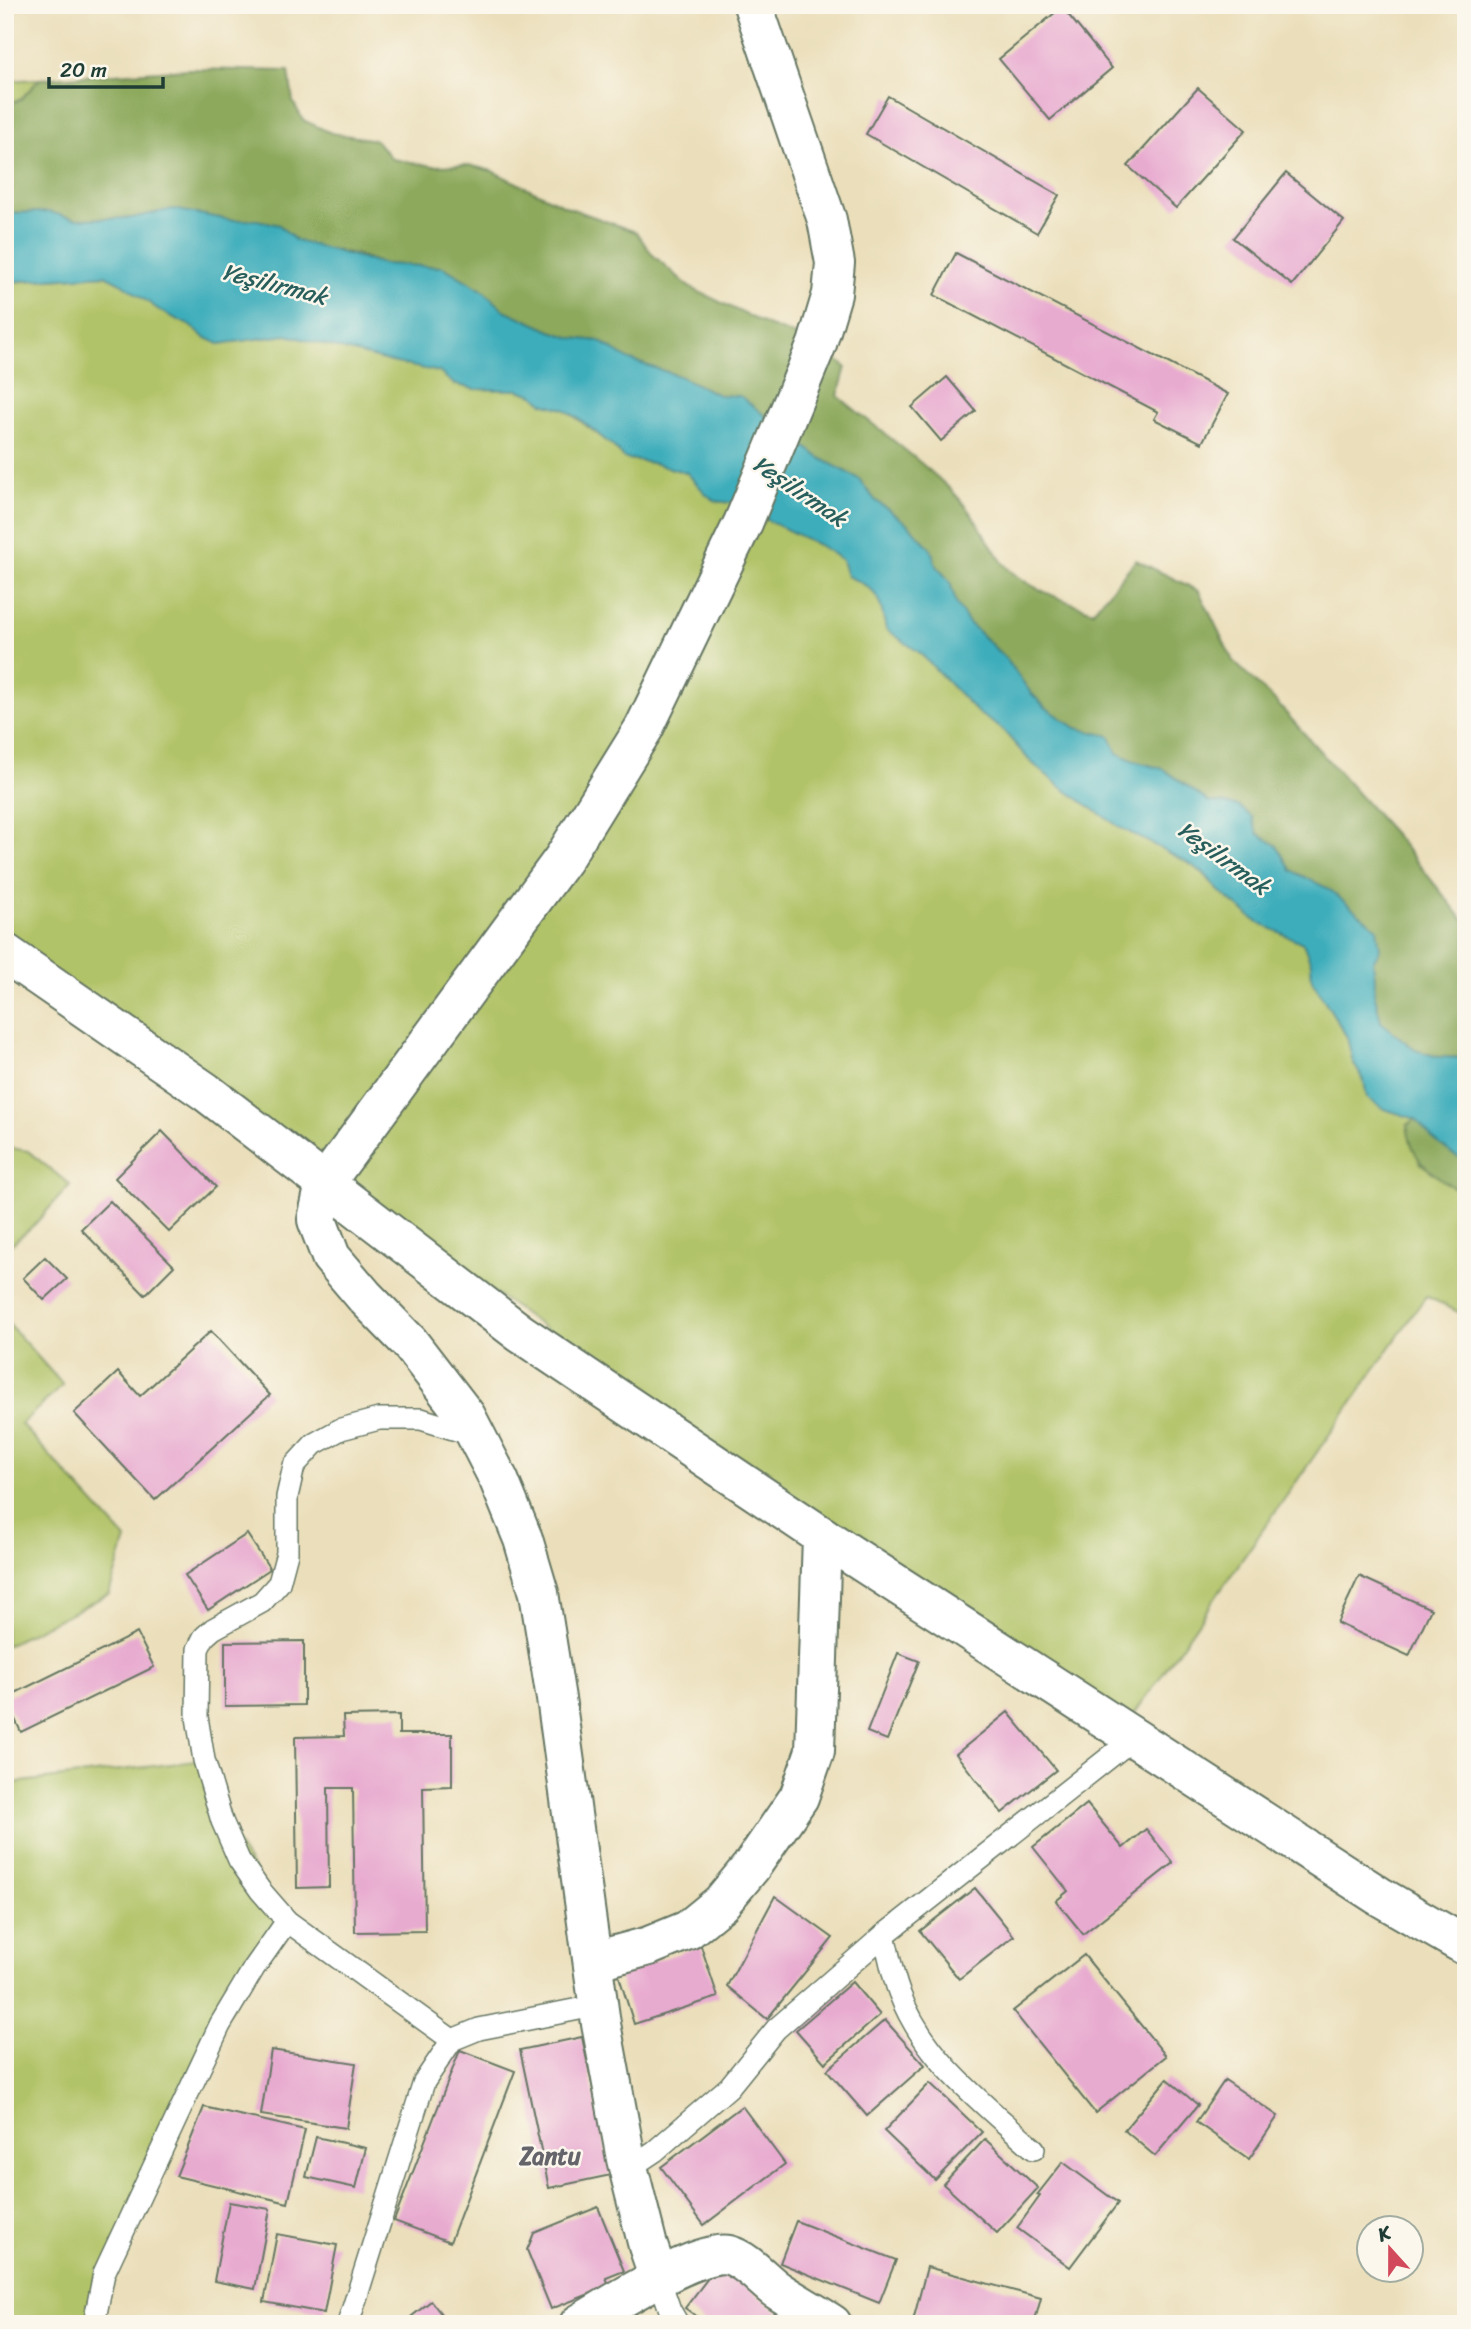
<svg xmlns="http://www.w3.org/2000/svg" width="1471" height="2329" viewBox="0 0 1471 2329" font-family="Sriracha,sans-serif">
  <rect width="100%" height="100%" fill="#fbf7ec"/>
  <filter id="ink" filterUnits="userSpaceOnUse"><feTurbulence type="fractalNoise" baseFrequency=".0143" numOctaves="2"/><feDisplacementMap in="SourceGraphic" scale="14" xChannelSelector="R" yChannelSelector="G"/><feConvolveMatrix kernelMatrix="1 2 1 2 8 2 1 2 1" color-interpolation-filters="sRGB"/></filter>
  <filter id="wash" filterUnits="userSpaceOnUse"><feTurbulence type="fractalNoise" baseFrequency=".00686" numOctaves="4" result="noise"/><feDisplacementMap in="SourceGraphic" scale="28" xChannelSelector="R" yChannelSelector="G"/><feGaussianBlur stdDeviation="1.57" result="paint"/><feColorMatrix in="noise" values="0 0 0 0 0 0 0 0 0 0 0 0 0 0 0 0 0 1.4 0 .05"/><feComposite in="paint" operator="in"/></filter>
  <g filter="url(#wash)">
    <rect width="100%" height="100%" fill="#ebdfbb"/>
    <g fill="#b1c367" stroke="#68804e" stroke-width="2">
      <polygon points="40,79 20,100 5,104 5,81"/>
      <path d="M105,275L121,283L162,312L189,325L204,337L219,344L287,335L440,372L454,384L474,389L518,390L534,395L543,403L564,409L613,446L624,458L657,464L687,473L716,501L732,503L819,545L842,560L847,576C879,589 879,597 886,629L920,653L978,713L1002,729L1030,761L1061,787L1121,828L1187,862L1204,874L1218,890L1257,922L1303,943L1311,963L1312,980L1347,1037L1353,1062L1364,1081L1367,1097L1385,1109L1416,1119L1420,1163L1466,1196V1316L1426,1296L1123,1730L5,953V300L13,282Z"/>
      <polygon points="5,1147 28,1151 70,1185 35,1224 5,1250"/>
      <polygon points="5,1320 63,1385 21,1424 126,1539 109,1594 5,1646"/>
      <polygon points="204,1760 222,1821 287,1921 220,2025 94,2324 5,2324 5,1784"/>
    </g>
    <g fill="#8ca95c" stroke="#567348" stroke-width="2">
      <path d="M190,69L289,71L293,102L303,120L331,133L376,140L392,159L433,166L469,165L492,171L567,207L636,232L653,255L689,287L767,325L817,344L846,367L838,396C875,427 916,456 950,489C972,510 986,539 1003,563C1021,586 1066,601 1093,611L1136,560L1199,591L1233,661L1276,702L1395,835L1466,923V1058L1438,1057L1415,1050L1381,1022L1374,992L1375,979L1373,962L1327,888L1292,871L1277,846L1256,833L1252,817L1225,803L1209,802L1163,769L1134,761L1117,753L1109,736L1076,728L1045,707L1031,693L1006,659L968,622L956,603L950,582L936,565L931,549L909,525L875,500L859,479L820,458L740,397L719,395L679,376L630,360L599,341L572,338L551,331L504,310L482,290L443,267L383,264L355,254L320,248L295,240L279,225L257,220H230L173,209L132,218L76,219L49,212L5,213V104L20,100L40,79Z"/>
      <path d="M1416,1119C1431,1137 1445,1150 1466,1160V1196C1435,1174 1412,1167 1407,1125Z"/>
    </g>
    <path fill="#3eadbb" stroke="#2e7578" stroke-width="2" d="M173,209L230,220H257L279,225L295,240L383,264L443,267L482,290L504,310L551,331L572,338L599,341L630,360L679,376L719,395L740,396L820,458L859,479L875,500L909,525L931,549L936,565L950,582L956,603L968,622L1006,659L1031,693L1045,707L1076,728L1110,736L1117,753L1134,761L1163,769L1209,802L1238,806L1252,817L1257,833L1277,846L1292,871L1327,888L1377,928L1380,949L1373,962L1375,979L1374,992L1381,1022L1415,1050L1438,1057L1466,1058V1160L1452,1154L1432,1138L1416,1119L1384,1109L1367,1098L1364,1081L1353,1062L1347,1037L1312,980L1311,963L1303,943L1257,922L1218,890L1204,873L1187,862L1121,828L1061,787L1030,761L1002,729L978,713L920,653L886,629C879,597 879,589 847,576L842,560L819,545L732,503L716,501L707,495L687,473L657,464L624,458L613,446L578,418L564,409L543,403L534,395L519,390L474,389L454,384L439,372L391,362L287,335L219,344L204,337L189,325L162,312L121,283L105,275L5,282V213L49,212L76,219L132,218Z"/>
    <g id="blocks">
      <g fill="#e8abd0">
        <polygon points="1062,7 1112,68 1050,120 999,59"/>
        <polygon points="1198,88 1246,130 1176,208 1128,166"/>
        <polygon points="888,96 1059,195 1037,233 866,134"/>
        <polygon points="1286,173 1344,221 1292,285 1233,238"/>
        <polygon points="956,253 1228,394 1202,443 1154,419 1158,412 934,295"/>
        <polygon points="947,377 976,411 941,441 912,407"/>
        <polygon points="162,1131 216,1187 169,1232 115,1178"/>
        <polygon points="110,1201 174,1266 145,1295 81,1229"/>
        <polygon points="45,1257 67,1279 44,1300 23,1278"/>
        <polygon points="211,1331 270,1395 155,1500 74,1413 118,1372 140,1396"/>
        <polygon points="247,1534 270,1569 208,1610 185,1575"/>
        <polygon points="1359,1576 1431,1609 1409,1656 1337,1623"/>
        <polygon points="137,1633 154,1667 21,1732 5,1698"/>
        <polygon points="304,1641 304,1705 225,1706 225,1642"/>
        <polygon points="898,1653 919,1661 887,1740 867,1732"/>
        <polygon points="1008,1712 1056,1770 1002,1813 956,1754"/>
        <polygon points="399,1715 399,1734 452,1734 452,1786 423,1787 425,1931 355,1932 353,1788 328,1788 329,1887 297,1888 295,1737 344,1736 343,1716"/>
        <polygon points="1087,1804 1123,1848 1146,1829 1173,1863 1083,1934 1056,1901 1068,1891 1033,1847"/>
        <polygon points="975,1888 1014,1936 959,1979 920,1931"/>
        <polygon points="775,1896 833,1938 767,2019 727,1986"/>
        <polygon points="701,1946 718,1997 634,2024 618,1973"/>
        <polygon points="1084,1955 1166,2056 1095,2113 1013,2011"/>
        <polygon points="852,1982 880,2015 825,2063 796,2030"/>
        <polygon points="885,2020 925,2065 867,2116 827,2070"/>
        <polygon points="582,2037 611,2175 549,2188 520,2050"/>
        <polygon points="271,2050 356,2063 346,2128 261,2115"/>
        <polygon points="460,2050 515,2071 450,2242 394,2221"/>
        <polygon points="1167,2079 1198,2105 1155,2156 1124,2130"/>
        <polygon points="1225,2080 1278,2116 1249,2159 1196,2122"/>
        <polygon points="930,2083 982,2132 935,2180 884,2131"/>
        <polygon points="742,2106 785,2164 704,2225 661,2167"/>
        <polygon points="204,2107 305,2130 288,2203 176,2176"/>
        <polygon points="316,2137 366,2148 356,2188 306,2177"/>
        <polygon points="985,2139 1038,2188 997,2233 943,2184"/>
        <polygon points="1063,2162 1118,2203 1070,2267 1017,2228 1040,2196 1037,2195"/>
        <polygon points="229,2202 270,2209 255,2289 214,2281"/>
        <polygon points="598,2207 624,2271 606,2278 610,2286 551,2309 527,2250 534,2233"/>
        <polygon points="796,2221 896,2260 879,2303 780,2263"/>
        <polygon points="277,2234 337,2245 324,2313 264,2302"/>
        <polygon points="718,2265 792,2322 790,2324 707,2324 685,2308"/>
        <polygon points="927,2267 1041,2298 1034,2324 924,2324 913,2321"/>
        <polygon points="431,2301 449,2324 402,2324"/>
      </g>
    </g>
  </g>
  <g filter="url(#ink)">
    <use href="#blocks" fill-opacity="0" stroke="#667663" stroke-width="2"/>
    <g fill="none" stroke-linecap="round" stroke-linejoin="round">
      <g stroke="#667663" stroke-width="24">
        <g id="service">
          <path d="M884,1935C889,1954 892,1974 899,1992C924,2059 982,2102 1034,2149"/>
          <polyline points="452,2040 287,1921 260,1890 239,1860 222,1821 204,1760 197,1717 198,1649 204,1637 213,1629 262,1602 279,1583 287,1553 287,1497 294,1466 314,1444 341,1429 379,1419 421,1419 476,1436"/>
          <polyline points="628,2169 655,2151 729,2087 776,2029 884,1935 1134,1738"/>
          <polyline points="659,2278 670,2310 678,2324"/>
          <polyline points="94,2324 104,2273 220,2025 254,1968 287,1921"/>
          <polyline points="348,2324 424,2082 452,2040 479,2029 599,2005"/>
        </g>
      </g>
      <g stroke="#667663" stroke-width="42">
        <g id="minor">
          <polyline points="325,1183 317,1220 331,1257 365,1297 409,1342 466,1416 499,1480 523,1539 539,1593 557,1705 601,2024 626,2159 648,2246 659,2278"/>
          <polyline points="594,1961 649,1946 688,1930 721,1903 751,1867 799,1797 815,1751 822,1536"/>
          <path d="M579,2324C607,2307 700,2248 729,2255C747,2260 763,2280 777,2290C795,2302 814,2312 832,2324"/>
        </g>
      </g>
      <g stroke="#667663" stroke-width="42">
        <g id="tertiary">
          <polyline points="5,953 206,1092 520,1333 822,1536 1379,1896 1466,1946"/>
          <polyline points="325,1183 563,859 644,728 743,523 817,344 832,294 835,263 827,220 753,5"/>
        </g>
      </g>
      <use href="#service" stroke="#fff" stroke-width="21"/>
      <use href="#minor" stroke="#fff" stroke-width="38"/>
      <use href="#tertiary" stroke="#fff" stroke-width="38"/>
    </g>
  </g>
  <g text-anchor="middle" stroke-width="5" stroke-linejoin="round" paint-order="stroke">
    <g font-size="24" font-style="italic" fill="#285f5c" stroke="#fbf7ec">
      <text transform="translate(275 284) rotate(14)" y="8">Yeşilırmak</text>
      <text transform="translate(800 491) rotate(34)" y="8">Yeşilırmak</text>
      <text transform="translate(1224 858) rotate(36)" y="8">Yeşilırmak</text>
    </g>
    <g font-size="24" font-weight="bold" fill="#65646b" stroke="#fbf7ec">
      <text x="550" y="2164">Zantu</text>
    </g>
  </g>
  <rect width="1471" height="2329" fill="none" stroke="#fbf7ec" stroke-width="28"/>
  <g transform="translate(1390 2249) rotate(339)"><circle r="33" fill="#fbf7ec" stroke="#a3ada2" stroke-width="2"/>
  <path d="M0-5L12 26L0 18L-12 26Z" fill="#d1495b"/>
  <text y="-10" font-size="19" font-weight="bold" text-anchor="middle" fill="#1f3d34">K</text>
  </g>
  <path d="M49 77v10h114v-10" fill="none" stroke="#1f3d34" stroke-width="3.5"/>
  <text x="60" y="77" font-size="21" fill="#1f3d34" stroke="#fbf7ec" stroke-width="5" paint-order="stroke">20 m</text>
</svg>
